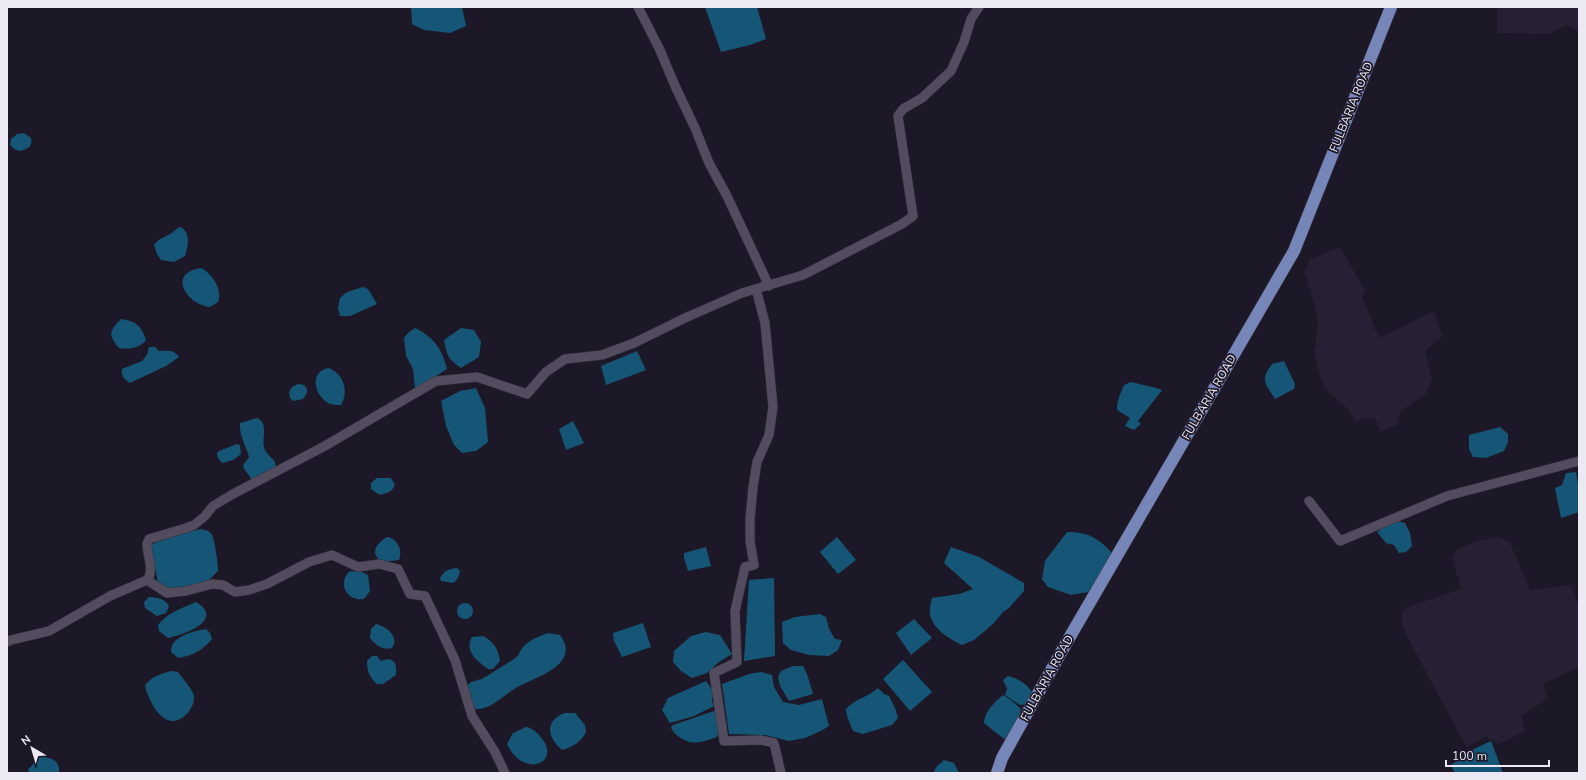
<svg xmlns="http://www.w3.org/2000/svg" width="1586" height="780" viewBox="0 0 1586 780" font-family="'Nunito Sans',sans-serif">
  <rect width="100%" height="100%" fill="#1d1827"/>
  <g fill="#272035">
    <polygon points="1497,7 1579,7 1579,30 1565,25 1550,34 1497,33"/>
    <polygon points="1340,247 1365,290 1362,297 1379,338 1433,312 1435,314 1442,336 1425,351 1432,379 1426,394 1401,411 1397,425 1381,431 1374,417 1355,421 1348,409 1325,389 1314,355 1318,320 1305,272 1310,259"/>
    <polygon points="1491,538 1501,538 1510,543 1530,590 1571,585 1579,606 1579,667 1543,684 1548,698 1521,716 1525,731 1498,744 1486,736 1467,748 1406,635 1402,623 1402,611 1407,607 1461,589 1452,557 1457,550 1477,541"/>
  </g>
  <g fill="#155677">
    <polygon points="411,7 462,7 466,26 450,33 424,30 412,24"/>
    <polygon points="705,7 757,7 766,39 750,45 721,52"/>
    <path d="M24,133L31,138C33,147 27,149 20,151L14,149L10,145L11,139L17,134Z"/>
    <path d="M181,227C191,234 188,246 185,256L174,262L161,260L157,254L154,245C159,238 163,238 170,234C174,232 176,228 181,227Z"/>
    <path d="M202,268C212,275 223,289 218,302L210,307C185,304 167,272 202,268Z"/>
    <polygon points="363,287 368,289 377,304 350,316 340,316 338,308 340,298 347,292"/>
    <path d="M121,319C136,321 141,326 146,340C140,348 128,350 119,348C108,335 109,331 121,319Z"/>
    <path d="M415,328C434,337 442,349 447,369C436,377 424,381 415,389L413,369L406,356L404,338L409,332Z"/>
    <path d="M461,328L474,330L481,342L479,357L461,368C448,359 447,356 444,340Z"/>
    <path d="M149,347H155L159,351C166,351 174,349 179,357L166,366L130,383C124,379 121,376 122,369L142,361L147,355Z"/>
    <polygon points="637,351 646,370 606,385 601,366"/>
    <path d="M1284,361L1295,384L1294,389L1275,399C1265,383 1260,380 1272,364Z"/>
    <path d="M329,368C344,375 349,391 341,405C337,405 332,405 328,403C314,395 309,371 329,368Z"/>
    <path d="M1131,382L1156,388L1162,390L1138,421L1141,424L1134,430L1125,426L1130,418L1117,410C1117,401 1120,394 1124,385Z"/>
    <polygon points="298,384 304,385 307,389 307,393 303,399 293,401 290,398 289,392 292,387"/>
    <polygon points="476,388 485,408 488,442 476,451 462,453 454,445 446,426 441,401 460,391"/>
    <path d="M257,418C270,424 260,440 265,450C268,457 278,460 275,468L252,480L243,467L244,464L249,457C246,445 239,436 240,423Z"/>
    <polygon points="573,421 584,443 566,450 559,429"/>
    <polygon points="1500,427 1508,434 1508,442 1504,451 1486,458 1473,457 1469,449 1469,435"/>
    <polygon points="237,444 240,445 241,454 233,460 222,463 218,458 217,453 219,451"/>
    <polygon points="1576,472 1579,490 1579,512 1561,518 1555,488 1562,485 1566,473"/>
    <path d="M377,478H391L395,485C392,492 387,493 380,495L371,489V483Z"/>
    <polygon points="1397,521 1405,523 1410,533 1412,546 1406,552 1399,553 1394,545 1386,543 1377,532 1384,527"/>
    <path d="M201,529C206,530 210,531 212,535C215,541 218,564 218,571L207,582L168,590L158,583L151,545C158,540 192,531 201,529Z"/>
    <path d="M1067,532C1089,532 1098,538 1113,554L1088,592L1071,595L1048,587L1042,579L1045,561Z"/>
    <path d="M387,537C397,538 403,550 399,560L381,562C370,552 376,544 387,537Z"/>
    <polygon points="837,537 856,560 838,574 820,552"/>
    <polygon points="706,547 711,566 688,571 684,558 684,553"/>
    <path d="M951,547L979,557L1024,583V591L1009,608L1003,612L993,624L974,640L962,645C950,639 933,630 930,614C929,610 931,603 932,598L959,594L973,589L944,563Z"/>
    <path d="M457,568L460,571C459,577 457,580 453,583L441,581L440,578C444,571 448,569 457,568Z"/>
    <path d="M350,571L362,572L368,575L370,591L364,599C348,602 336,584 350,571Z"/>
    <polygon points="774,578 775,656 744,661 749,580"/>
    <path d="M149,597C158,598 164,598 169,606L166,613L157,616L145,608L144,602Z"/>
    <path d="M196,602C226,620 183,635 168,638L159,631L158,625C167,613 182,608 196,602Z"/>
    <circle cx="465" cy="611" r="8"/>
    <polygon points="820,614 826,617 829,629 835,639 842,640 838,650 829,656 809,655 791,650 783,643 782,622 795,617"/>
    <polygon points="914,619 932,638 911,655 896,633"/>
    <polygon points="643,623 651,647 622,657 614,641 613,633"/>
    <path d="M376,624C386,626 400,637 392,648C381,650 377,646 370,638L371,629Z"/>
    <path d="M206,629L210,633L212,639C203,650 192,656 178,658L171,652C170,636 194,631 206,629Z"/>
    <polygon points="706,632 720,635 732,654 719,662 707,673 692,678 681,671 673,662 674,651 691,636"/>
    <path d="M548,633L560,635C583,666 531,678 514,689C503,696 490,710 476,709L471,703L467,686L471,682L482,679L514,659C519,656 519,652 523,647C529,640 540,636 548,633Z"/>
    <path d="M483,636C493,641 499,650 500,661L493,669H488C477,661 464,651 472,637Z"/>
    <path d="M372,656H377L381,661C394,656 397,663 396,675L383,684H377C369,677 367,671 367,661Z"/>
    <polygon points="903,660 932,692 910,711 883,679"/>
    <polygon points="793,666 803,666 807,674 813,694 789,701 780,686 778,677 781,671"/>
    <path d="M172,671L178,672C183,679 190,686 193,693C198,704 184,722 172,721C158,720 148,698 145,686C150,677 162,673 172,671Z"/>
    <polygon points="761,672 772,675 774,687 783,702 799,705 822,699 829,726 821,731 805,738 789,741 765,735 729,734 722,684 749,674"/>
    <path d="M1008,676C1020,679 1029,685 1034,696L1031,704L1020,705L1005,695L1007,689L1003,680Z"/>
    <polygon points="706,681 713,691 712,701 714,706 694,716 670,723 662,710 668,698"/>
    <path d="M878,688L884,694L889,696L895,708L898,718L892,725L863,734L853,731L847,716L846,709C855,699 868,697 878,688Z"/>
    <path d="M1003,695L1011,700L1021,709L1011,738L1004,739L984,723C984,712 995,702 1003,695Z"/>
    <path d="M717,710L720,726L717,737C702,742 692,747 678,736C674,733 673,732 671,727L673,725Z"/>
    <path d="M565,713H575L585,725L586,732C581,742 573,747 562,750C547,737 544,721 565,713Z"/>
    <path d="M526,727C532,728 535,731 539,735C565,763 523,780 507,744L513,733Z"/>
    <polygon points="1491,741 1503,773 1455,773 1451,765 1472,750"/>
    <path d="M39,757C50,757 60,759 59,773H29L28,770Z"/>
    <polygon points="944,760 954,763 959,773 933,773 937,766"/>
  </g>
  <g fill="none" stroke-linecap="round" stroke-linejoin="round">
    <g stroke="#36323e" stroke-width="10">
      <g id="minor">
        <polyline points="638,7 659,48 676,88 695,128 709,163 727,196 769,286"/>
        <polyline points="756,289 765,323 773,407 769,435 757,462 753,487 750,519 750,541 754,565 745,567 735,611 737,662 714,673 724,741 761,740 774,743 781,773"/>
        <polyline points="1309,501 1340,541 1447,496 1579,461"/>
        <polyline points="147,580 167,593 186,591 212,584 223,585 235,592 249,590 267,584 309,562 332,555 358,567 379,564 398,569 410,594 425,596 455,660 472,716 495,752 505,773"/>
        <path d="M7,642L11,640L49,631L110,596L147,580C155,570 147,556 147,544L149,539L186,528L194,525L205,516L213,506L233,494L323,447L436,381L477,377L527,394L546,372L565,359L602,355L634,343L685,318L742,293L803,275L902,224L913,216L898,116L903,109L922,98L951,71L964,42L971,19L979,7"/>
      </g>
    </g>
    <g stroke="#36323e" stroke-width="13">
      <polyline id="major" points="997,773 1002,758 1068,640 1294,251 1391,7"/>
    </g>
    <use href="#minor" stroke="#524c5e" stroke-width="9"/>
    <use href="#major" stroke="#7786b9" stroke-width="12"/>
  </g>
  <g text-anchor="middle" stroke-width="3.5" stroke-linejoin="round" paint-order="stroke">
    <g font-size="12" fill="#ece9f4" stroke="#1d1827">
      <text transform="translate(1351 107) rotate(-68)" y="4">FULBARIA ROAD</text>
      <text transform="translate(1209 397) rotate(-60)" y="4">FULBARIA ROAD</text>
      <text transform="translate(1047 678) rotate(-61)" y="4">FULBARIA ROAD</text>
    </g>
  </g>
  <rect width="1586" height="780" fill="none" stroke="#ece9f4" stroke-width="16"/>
  <g transform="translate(32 748) rotate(322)" stroke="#1d1827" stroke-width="3" paint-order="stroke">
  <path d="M0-3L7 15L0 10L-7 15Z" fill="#ece9f4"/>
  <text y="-6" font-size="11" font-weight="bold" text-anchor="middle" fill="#ece9f4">N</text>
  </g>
  <path d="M1446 760v6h103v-6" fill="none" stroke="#ece9f4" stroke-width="2"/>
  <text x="1452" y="760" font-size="12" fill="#ece9f4" stroke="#1d1827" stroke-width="3" paint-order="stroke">100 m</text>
</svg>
